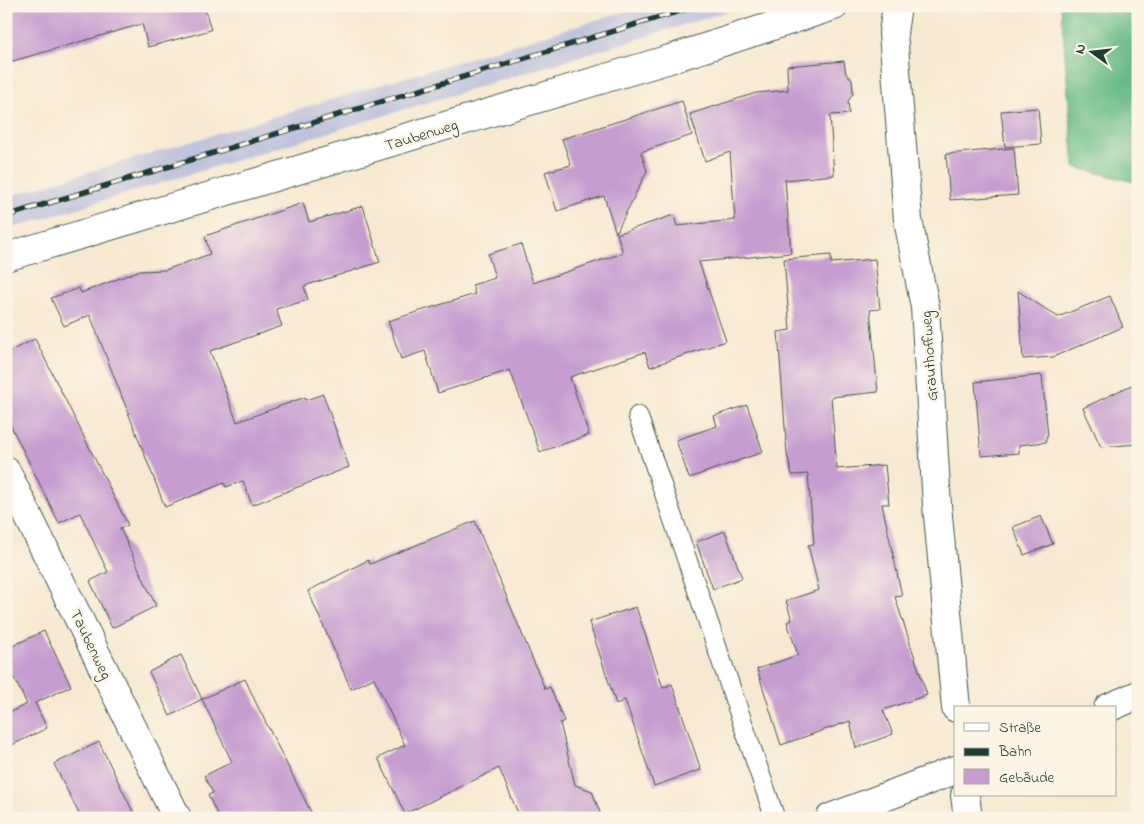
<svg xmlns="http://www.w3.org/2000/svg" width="1144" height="824" viewBox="0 0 1144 824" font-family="'Indie Flower',sans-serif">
  <rect width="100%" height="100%" fill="#fcf5e5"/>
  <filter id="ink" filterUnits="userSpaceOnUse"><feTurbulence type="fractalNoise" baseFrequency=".02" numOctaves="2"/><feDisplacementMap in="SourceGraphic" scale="10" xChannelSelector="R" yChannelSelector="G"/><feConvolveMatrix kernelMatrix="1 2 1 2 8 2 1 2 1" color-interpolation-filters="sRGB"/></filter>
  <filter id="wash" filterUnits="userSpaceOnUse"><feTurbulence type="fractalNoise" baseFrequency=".0096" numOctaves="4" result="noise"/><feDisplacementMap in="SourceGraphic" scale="20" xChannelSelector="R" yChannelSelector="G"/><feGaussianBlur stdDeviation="1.12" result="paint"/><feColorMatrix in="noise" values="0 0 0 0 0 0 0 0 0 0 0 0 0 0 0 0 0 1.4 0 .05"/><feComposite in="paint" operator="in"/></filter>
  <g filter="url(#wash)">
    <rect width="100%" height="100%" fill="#f7e9d1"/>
    <polygon fill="#bfc2dd" points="643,6 746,6 6,230 6,197"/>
    <polygon fill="#68bb87" stroke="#447c5e" points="1061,6 1138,6 1138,183 1074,167"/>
    <g id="blocks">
      <g fill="#c59dd0">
        <polygon points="6,6 204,6 211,30 148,47 142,24 6,63"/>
        <polygon points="844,61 846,74 852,79 853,94 848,101 849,114 830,115 834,175 785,180 791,253 699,262 726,341 650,367 645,352 570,377 589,435 540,452 510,370 438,393 425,351 401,359 388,321 475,294 472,285 495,278 488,254 521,244 533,283 623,253 617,234 674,215 677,226 735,220 730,152 705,161 690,114 756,93 788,90 787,66"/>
        <polygon points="682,101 692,135 641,152 647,171 616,233 604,196 557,211 545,172 571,165 562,139"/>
        <polygon points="1038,108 1041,144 1005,147 1001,111"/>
        <polygon points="1014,148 1018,195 950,200 946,154"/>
        <polygon points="303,203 309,222 363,206 380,262 304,286 308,300 276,309 282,326 210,351 237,422 305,397 306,400 323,394 349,467 252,505 243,481 226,487 224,483 165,507 90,315 64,326 51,298 79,288 81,293 138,271 165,270 210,254 205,236"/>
        <polygon points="831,255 831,263 875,259 880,309 870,310 878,392 831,397 837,469 885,465 889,504 882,504 902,596 895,597 927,695 883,710 893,734 856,748 850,721 781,745 757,669 798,655 787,622 792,620 786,601 819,590 808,545 814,544 808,474 792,475 787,454 778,332 790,330 784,259"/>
        <polygon points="1018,291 1058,317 1110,296 1123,327 1053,357 1023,359"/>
        <polygon points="35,339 128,525 120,528 156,606 112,628 90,581 108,572 80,513 59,523 6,416 6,353"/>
        <polygon points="1042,375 1048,436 1046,436 1046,442 1019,445 1019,453 981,456 975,382"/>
        <polygon points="1138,382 1138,444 1101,447 1083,408"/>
        <polygon points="747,405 763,452 689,478 676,440 717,426 714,416"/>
        <polygon points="1041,516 1053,544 1024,555 1013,527"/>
        <polygon points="475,521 545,689 550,687 564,721 560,723 575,785 592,791 602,818 520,818 499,768 405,814 378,758 405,745 374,678 351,689 308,591 368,560 370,564"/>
        <polygon points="725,531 742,578 713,589 696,542"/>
        <polygon points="636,607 663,688 672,684 701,770 654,786 625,700 616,704 589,622"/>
        <polygon points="44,631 71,686 35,703 47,728 6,748 6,714 27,704 6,662 6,649"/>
        <polygon points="181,655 202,699 170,716 149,672"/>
        <polygon points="245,679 257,705 314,818 219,818 208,795 213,793 204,776 232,762 202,699"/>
        <polygon points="99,742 136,818 81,818 54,764"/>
      </g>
    </g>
  </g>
  <g filter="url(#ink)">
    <use href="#blocks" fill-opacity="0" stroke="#3f574c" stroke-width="1"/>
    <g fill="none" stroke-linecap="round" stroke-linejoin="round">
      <g stroke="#3f574c" stroke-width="21">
        <polyline id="service" points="638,416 775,818"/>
      </g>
      <g stroke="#3f574c" stroke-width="30">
        <g id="minor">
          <polyline points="897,6 893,33 908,220 925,307 937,505 956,708"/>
          <polyline points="6,257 670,59 834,6"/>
          <polyline points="6,471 177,818"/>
          <polyline points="1108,708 1138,695"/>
          <polyline points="965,795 968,818"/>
          <polyline points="830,818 955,770"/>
        </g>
      </g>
      <use href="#service" stroke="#fff" stroke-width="19"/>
      <use href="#minor" stroke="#fff" stroke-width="28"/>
      <g stroke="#1f3d34" stroke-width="5.5">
        <polyline id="rail" points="6,216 696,6"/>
      </g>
      <use href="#rail" stroke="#fcf5e5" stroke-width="4" stroke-dasharray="11" stroke-linecap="butt"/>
    </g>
  </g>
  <g text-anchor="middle" stroke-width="5" stroke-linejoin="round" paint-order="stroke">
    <g font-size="16" fill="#1f3d34" stroke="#fcf5e5">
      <text transform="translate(421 134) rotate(-17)" y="6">Taubenweg</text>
      <text transform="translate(928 356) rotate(-94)" y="6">Grauthoffweg</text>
      <text transform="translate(92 644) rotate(64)" y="6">Taubenweg</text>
    </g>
  </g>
  <rect width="1144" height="824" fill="none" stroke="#fcf5e5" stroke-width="25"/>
  <rect x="954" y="706" width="162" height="90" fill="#fcf5e5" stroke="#a4ab9e"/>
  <rect x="964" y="723" width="25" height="8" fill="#ffffff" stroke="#a4ab9e"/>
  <text x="999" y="732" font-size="15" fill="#1f3d34">Straße</text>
  <rect x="964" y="748" width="25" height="8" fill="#1f3d34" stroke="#a4ab9e"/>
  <text x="999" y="756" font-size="15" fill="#1f3d34">Bahn</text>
  <rect x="964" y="769" width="25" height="15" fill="#c59dd0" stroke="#a4ab9e"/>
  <text x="999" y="782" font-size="15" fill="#1f3d34">Gebäude</text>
  <g transform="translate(1092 52) rotate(285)" stroke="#fcf5e5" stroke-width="4" paint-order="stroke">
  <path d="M0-4L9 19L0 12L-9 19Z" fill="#1f3d34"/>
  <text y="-8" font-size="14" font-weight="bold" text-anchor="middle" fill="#1f3d34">N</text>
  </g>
</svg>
